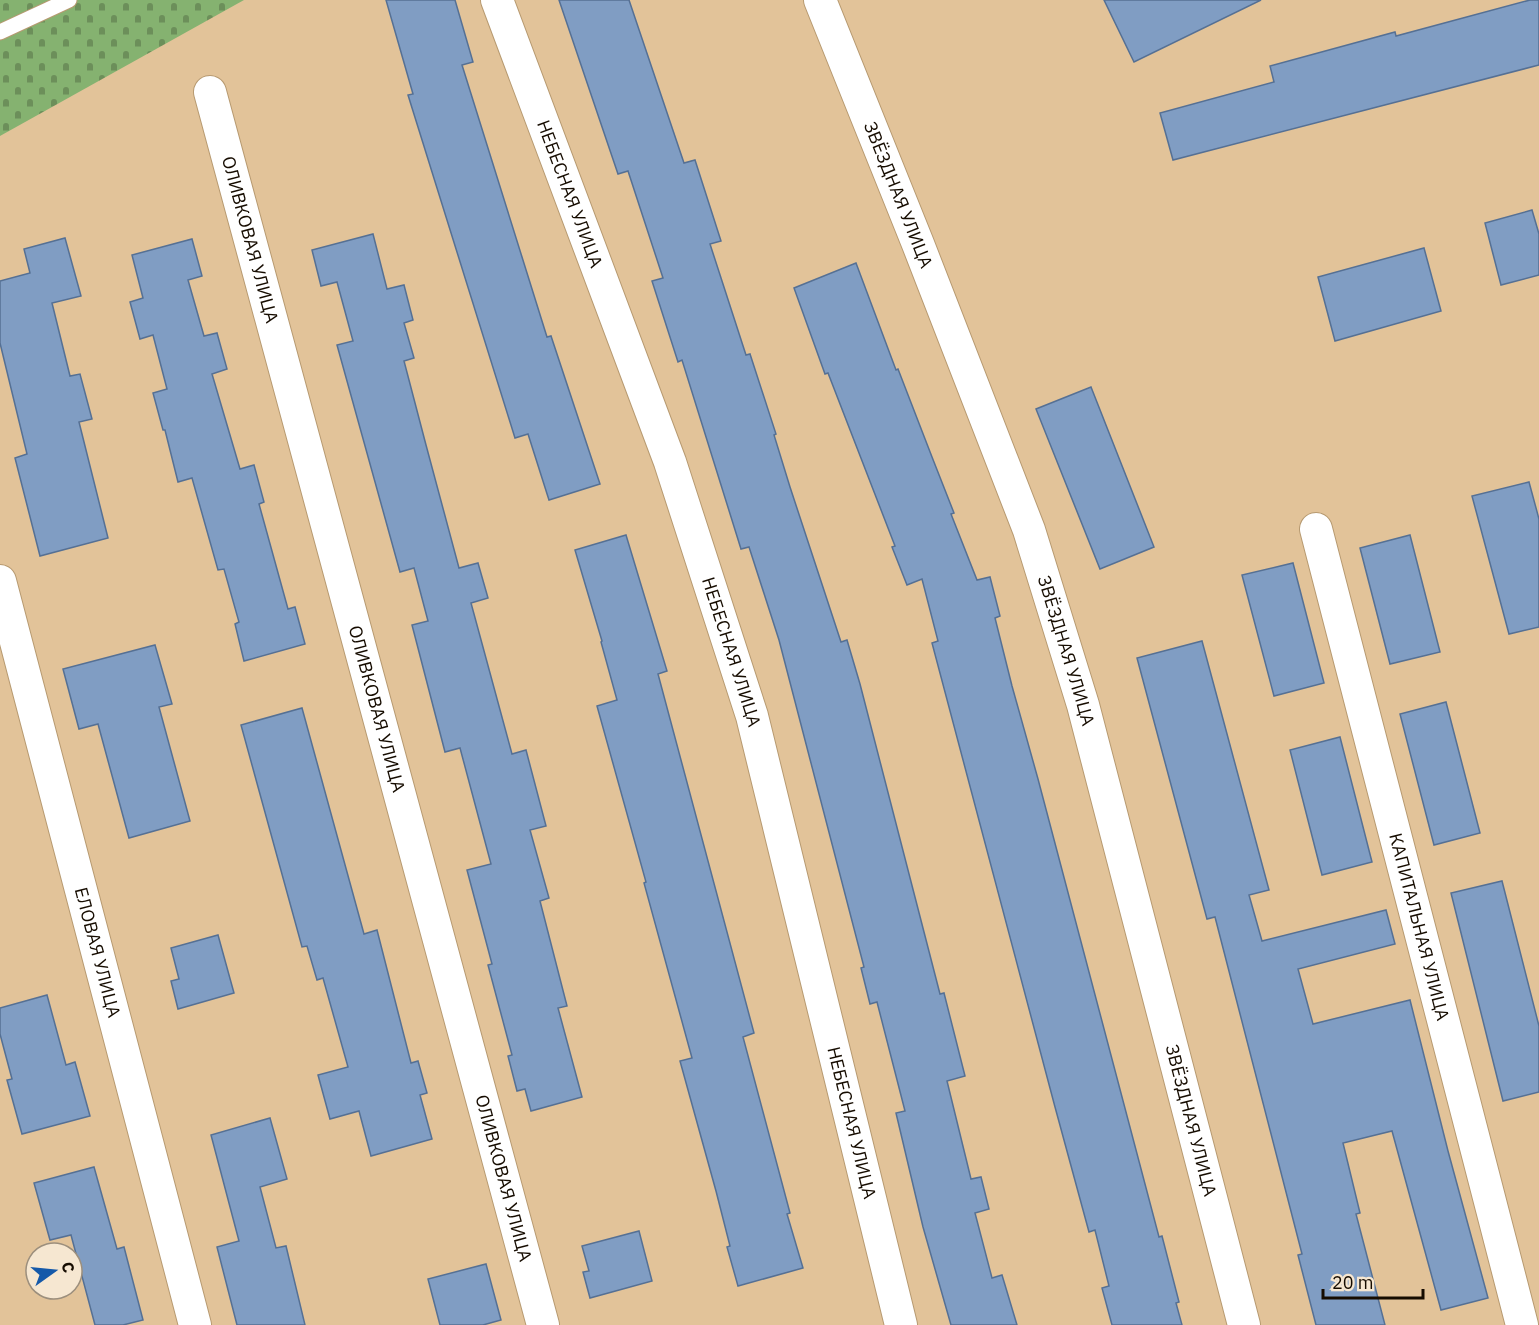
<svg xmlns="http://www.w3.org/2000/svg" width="1539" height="1325" viewBox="0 0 1539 1325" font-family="'IBM Plex Sans',sans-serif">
  <defs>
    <pattern id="cemetery-stones" width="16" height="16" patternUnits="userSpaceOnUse" patternTransform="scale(1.5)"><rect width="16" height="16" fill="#85b270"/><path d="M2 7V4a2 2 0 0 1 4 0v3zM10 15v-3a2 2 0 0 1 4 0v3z" fill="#6c8f5a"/></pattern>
  </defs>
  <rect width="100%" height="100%" fill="#e2c399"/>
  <polygon fill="url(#cemetery-stones)" points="0,0 244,0 0,136"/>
  <g fill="#809dc3" stroke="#557094" stroke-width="1.5">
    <polygon points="386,0 455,0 473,62 462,65 547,337 551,336 600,484 549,500 528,434 515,438 408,95 413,94"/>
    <polygon points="559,0 629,0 684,163 695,160 721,241 710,244 746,355 750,354 776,434 774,435 790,487 841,642 847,640 860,684 940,994 944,993 965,1076 947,1081 971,1179 981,1177 989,1209 975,1213 992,1278 1002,1275 1017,1325 951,1325 923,1227 896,1113 905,1111 877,1002 870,1004 861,968 864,967 779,640 749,547 741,549 682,360 678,362 652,281 663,278 628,171 618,174"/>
    <polygon points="1104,0 1261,0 1134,62"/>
    <polygon points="1530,0 1539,0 1539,65 1173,160 1160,113 1274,82 1270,66 1395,32 1396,36"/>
    <polygon points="1532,210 1539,234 1539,275 1501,285 1485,223"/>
    <polygon points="373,234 387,289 404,285 413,320 404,323 414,358 404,361 426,445 459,568 478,563 488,598 471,603 512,754 526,750 546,826 530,830 549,898 540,901 567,1006 558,1008 582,1097 531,1111 525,1089 517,1091 508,1056 512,1055 488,965 492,964 467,870 491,864 460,748 445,752 412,625 428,621 414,568 400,572 337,345 353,341 337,282 321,286 312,250"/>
    <polygon points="65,238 81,296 52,303 70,376 80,374 92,419 79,422 108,538 40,556 15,458 27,454 0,343 0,281 30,273 24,249"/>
    <polygon points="192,239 202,276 188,280 204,336 217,333 227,369 212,374 240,469 254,465 264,502 259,504 288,609 295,607 305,644 244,661 235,624 239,622 224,569 218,570 192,478 178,482 165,430 163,430 153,393 167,389 153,335 140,339 130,302 143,298 132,255"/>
    <polygon points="1424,248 1441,311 1335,341 1318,277"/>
    <polygon points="856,263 896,370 898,369 932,457 954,513 951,514 977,580 990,577 1000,616 995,618 1012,686 1038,779 1159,1237 1162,1236 1179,1302 1176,1303 1182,1325 1112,1325 1102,1288 1109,1286 1095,1230 1089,1232 1055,1107 932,643 938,641 922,579 907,585 892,547 895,546 828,373 825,374 794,288"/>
    <polygon points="1091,387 1154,547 1100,569 1036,409"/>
    <polygon points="1529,482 1539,519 1539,627 1509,634 1472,496"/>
    <polygon points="626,535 667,671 658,674 754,1033 743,1037 790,1213 787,1214 803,1268 738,1286 727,1247 730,1246 716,1191 680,1061 692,1058 644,883 646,882 597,706 617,700 601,642 602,641 575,550"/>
    <polygon points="1410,535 1440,652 1390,664 1360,548"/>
    <polygon points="1293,563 1324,683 1274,696 1242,575"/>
    <polygon points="1202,641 1269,890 1249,895 1262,941 1386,910 1395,944 1298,969 1313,1024 1410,1000 1448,1151 1488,1298 1441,1310 1392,1131 1343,1143 1360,1213 1356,1214 1385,1325 1316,1325 1298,1255 1302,1254 1215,917 1207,919 1137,658"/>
    <polygon points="155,645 172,704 159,707 190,821 129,838 98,724 79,729 63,669"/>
    <polygon points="1446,702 1480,833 1434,845 1400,714"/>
    <polygon points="302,708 364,934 377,930 411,1063 418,1061 427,1093 420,1095 432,1139 371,1156 359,1111 330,1119 318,1075 348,1067 323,978 317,980 307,946 302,947 241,725"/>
    <polygon points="1340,737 1372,862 1322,875 1290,750"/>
    <polygon points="1502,881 1539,1026 1539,1092 1503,1101 1451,893"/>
    <polygon points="218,935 234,993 178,1009 171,981 179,979 171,948"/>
    <polygon points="47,995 66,1065 75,1062 90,1116 22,1134 7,1080 12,1079 0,1034 0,1008"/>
    <polygon points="270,1118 287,1179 260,1187 276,1248 286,1246 305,1325 237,1325 217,1247 239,1241 211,1135"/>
    <polygon points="94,1167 117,1249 124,1247 143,1320 123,1325 95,1325 71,1235 50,1240 34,1183"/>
    <polygon points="639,1231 652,1281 590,1298 583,1272 589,1271 582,1246"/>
    <polygon points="486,1264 501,1320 483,1325 440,1325 428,1279"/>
  </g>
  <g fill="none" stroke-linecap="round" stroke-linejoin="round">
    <g stroke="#b79a71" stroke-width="17">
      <polyline id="service" points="0,32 69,0"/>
    </g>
    <g stroke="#b79a71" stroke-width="34">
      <g id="minor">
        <path id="s1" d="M497,0L670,462L752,716L901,1325"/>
        <path id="s2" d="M820,0L918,244L1029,530L1083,705L1244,1325"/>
        <path id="s3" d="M210,92L543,1325"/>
        <path id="s4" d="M1316,529L1522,1325"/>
        <path id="s5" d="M0,581L195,1325"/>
      </g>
    </g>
    <use href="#service" stroke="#fff" stroke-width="15"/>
    <use href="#minor" stroke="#fff" stroke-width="32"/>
  </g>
  <g text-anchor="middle" stroke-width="5" stroke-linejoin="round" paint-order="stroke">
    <g font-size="18" fill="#160c00" stroke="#f6e7d1">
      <text dy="6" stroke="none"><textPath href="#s1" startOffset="207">НЕБЕСНАЯ УЛИЦА</textPath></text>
      <text dy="6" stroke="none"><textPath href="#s2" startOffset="210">ЗВЁЗДНАЯ УЛИЦА</textPath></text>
      <text dy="6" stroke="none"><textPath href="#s3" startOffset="153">ОЛИВКОВАЯ УЛИЦА</textPath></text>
      <text dy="6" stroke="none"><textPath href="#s2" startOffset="696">ЗВЁЗДНАЯ УЛИЦА</textPath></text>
      <text dy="6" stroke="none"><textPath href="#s1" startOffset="693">НЕБЕСНАЯ УЛИЦА</textPath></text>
      <text dy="6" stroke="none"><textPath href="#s3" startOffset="639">ОЛИВКОВАЯ УЛИЦА</textPath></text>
      <text dy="6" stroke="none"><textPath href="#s4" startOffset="411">КАПИТАЛЬНАЯ УЛИЦА</textPath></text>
      <text dy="6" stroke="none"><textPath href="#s5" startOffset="384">ЕЛОВАЯ УЛИЦА</textPath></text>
      <text dy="6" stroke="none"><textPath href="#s2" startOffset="1182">ЗВЁЗДНАЯ УЛИЦА</textPath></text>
      <text dy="6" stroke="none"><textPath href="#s1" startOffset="1179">НЕБЕСНАЯ УЛИЦА</textPath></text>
      <text dy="6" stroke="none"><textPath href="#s3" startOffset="1125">ОЛИВКОВАЯ УЛИЦА</textPath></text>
    </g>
  </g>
  <g transform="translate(54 1271) rotate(75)"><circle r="28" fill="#f6e7d1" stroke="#9c8f7d" stroke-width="1.5"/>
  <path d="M0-4.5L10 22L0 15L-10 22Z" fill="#1559a9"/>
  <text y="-9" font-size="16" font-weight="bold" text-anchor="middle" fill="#160c00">С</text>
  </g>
  <path d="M1323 1289v9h100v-9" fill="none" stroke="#160c00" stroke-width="3"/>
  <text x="1332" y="1289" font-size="18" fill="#160c00" stroke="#f6e7d1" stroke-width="4.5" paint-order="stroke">20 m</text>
</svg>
